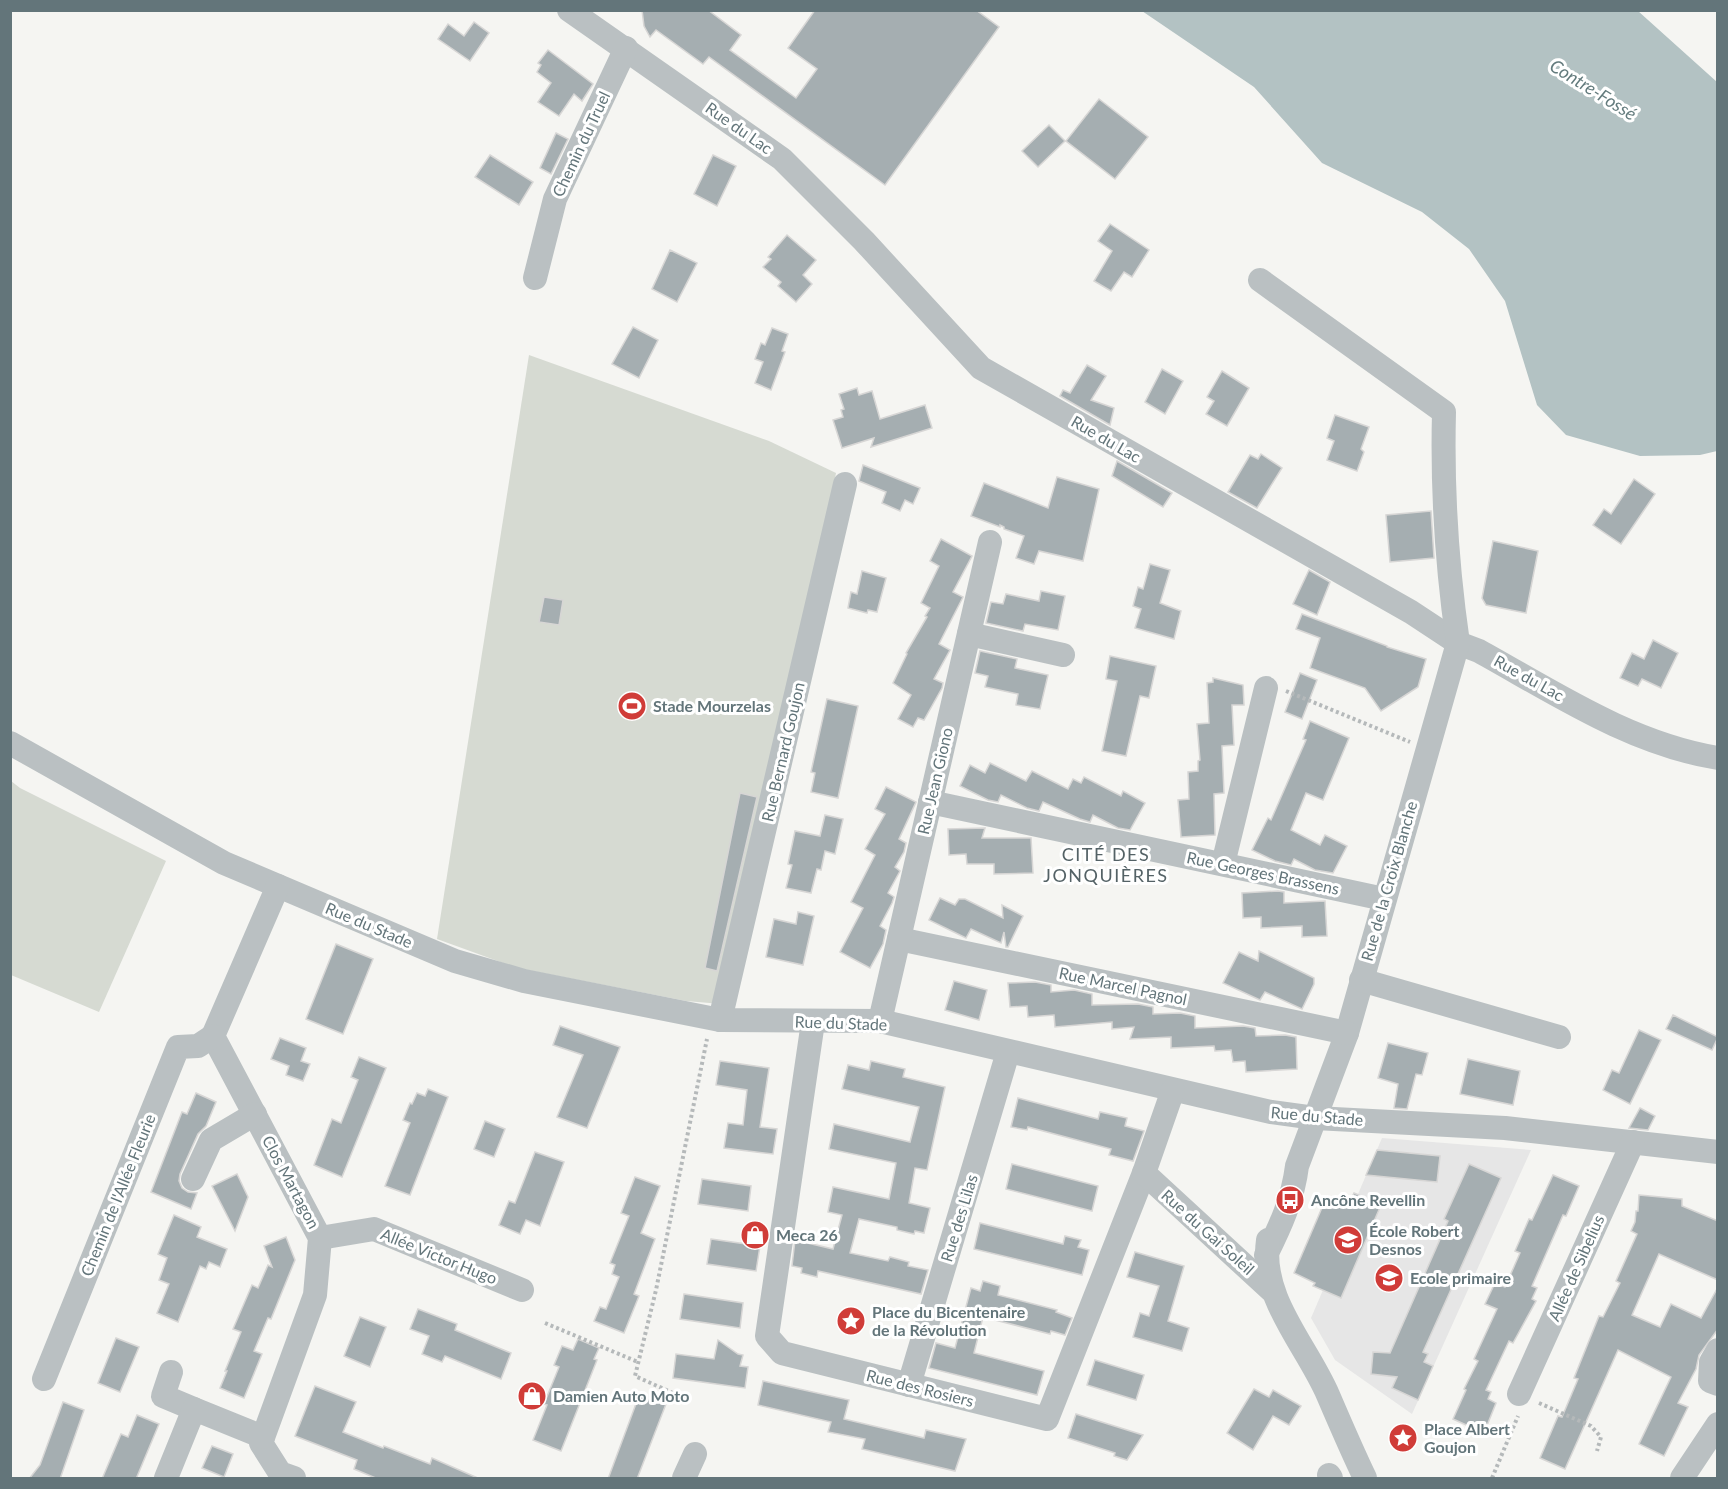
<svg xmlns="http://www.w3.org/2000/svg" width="1728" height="1489" viewBox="0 0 1728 1489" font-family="Lato,sans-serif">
  <rect width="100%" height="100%" fill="#f5f5f2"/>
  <polygon fill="#e6e6e6" points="1382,1138 1531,1150 1412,1414 1335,1360 1311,1318 1323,1290 1313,1286 1315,1282 1294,1273 1327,1196 1348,1205 1354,1193 1358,1194"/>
  <g fill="#d6dad2">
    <polygon points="529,355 769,441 836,473 733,1005 686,1001 517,968 437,939"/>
    <polygon points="11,781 20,788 166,861 99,1012 11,975"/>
  </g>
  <polygon fill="#b3c2c3" points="1142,11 1638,11 1717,82 1717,451 1700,455 1640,456 1566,435 1537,405 1505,301 1469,249 1422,212 1322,163 1254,87"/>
  <g fill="#a5aeb1" stroke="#d7d6d5" stroke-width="1.5">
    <polygon points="642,10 708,10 741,35 730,50 796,98 817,69 788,48 815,10 976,10 999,27 885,185 709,57 703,64 656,30 650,37 644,26"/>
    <polygon points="474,22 489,33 470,61 438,39 448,24 464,36"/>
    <polygon points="548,50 593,84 582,101 574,94 559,116 538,102 551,83 537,72 541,65 538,63"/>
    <polygon points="1099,99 1148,137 1115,179 1066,141"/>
    <polygon points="1049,125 1065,141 1038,167 1022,151"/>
    <polygon points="556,133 568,139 551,174 540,168"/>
    <polygon points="490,155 533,182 519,205 475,177"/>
    <polygon points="713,155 736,166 717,206 694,194"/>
    <polygon points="1110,224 1149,250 1132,277 1124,272 1111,291 1094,281 1112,251 1098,241"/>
    <polygon points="787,235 816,260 803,275 812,284 796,302 778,286 781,282 763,267 771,259 768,257"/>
    <polygon points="670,250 697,263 677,302 652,289"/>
    <polygon points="633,327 658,340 639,378 612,364"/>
    <polygon points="772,328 788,334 782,351 785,352 771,390 755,383 763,362 755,359 761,343 765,345"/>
    <polygon points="1087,365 1106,376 1091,400 1114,408 1110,425 1060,396 1063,390 1070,393"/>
    <polygon points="1162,369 1183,381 1165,414 1145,402"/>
    <polygon points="1222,371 1249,388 1227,426 1206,414 1214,401 1207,397"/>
    <polygon points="857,388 859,395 872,391 880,419 925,405 932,428 871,447 874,438 842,448 833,420 843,417 841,410 844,409 839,394"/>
    <polygon points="1335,415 1369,427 1361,449 1364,452 1357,471 1327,460 1334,441 1327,438"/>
    <polygon points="1261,454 1282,468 1257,508 1228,492 1250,455 1258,459"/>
    <polygon points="1117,461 1172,493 1163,507 1112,476"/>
    <polygon points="863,465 920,488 913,504 905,500 900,511 882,503 886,492 859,481"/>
    <polygon points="1057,477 1099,489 1083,561 1039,551 1034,564 1016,558 1024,536 1004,529 1004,527 1000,525 1000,527 971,516 984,483 1048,508"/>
    <polygon points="1634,479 1655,494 1621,544 1593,525 1604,509 1611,514"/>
    <polygon points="1431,511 1434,558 1390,562 1386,515"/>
    <polygon points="941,539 972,556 953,592 963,597 962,599 939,644 950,650 934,679 943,683 942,688 924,720 918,718 913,727 898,719 911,695 893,683 907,654 906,653 927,617 925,616 930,608 921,603 939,566 930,561"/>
    <polygon points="1493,541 1538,551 1526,613 1486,605 1482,598"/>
    <polygon points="1150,564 1170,570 1160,603 1181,611 1174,639 1135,628 1141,609 1133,606 1138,587 1143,589"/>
    <polygon points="1309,570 1330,582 1317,615 1293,604"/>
    <polygon points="862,571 886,578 877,612 868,610 867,613 848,608 851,592 857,594"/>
    <polygon points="1041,591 1065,596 1058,630 1025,624 1023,631 986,623 991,602 1003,604 1006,594 1039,601"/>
    <polygon points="544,597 563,600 559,625 539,622"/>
    <polygon points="1302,614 1387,646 1387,647 1426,659 1418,687 1381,711 1365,688 1310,668 1320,638 1296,629"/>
    <polygon points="1653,640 1678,653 1661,688 1642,679 1638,686 1620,678 1632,653 1644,659"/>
    <polygon points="980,651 1017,659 1015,668 1048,675 1040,709 1016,705 1018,694 985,687 988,676 975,673"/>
    <polygon points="1110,656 1156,666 1149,698 1140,696 1126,756 1102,751 1117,681 1106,679"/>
    <polygon points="1300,673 1317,680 1302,719 1285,712"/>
    <polygon points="1213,678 1243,685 1244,705 1232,705 1234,745 1222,746 1224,793 1214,794 1215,835 1181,837 1178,800 1189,799 1188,772 1198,771 1198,761 1200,760 1197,724 1209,723 1207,683 1213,682"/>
    <polygon points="827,699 858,706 838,798 811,792 815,773 811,772"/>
    <polygon points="1310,721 1349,738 1323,800 1306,793 1291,830 1320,845 1325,835 1347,846 1333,873 1315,870 1294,859 1291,865 1275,861 1252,850 1268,818 1271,820 1306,740 1303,739"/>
    <polygon points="990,763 1026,781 1032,771 1068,789 1073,779 1081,783 1084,777 1121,796 1123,791 1145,803 1130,830 1118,828 1093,815 1090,822 1080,819 1043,802 1039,811 1027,808 1001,795 998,802 988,800 960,786 970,765 985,773"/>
    <polygon points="886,787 916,802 899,839 906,843 904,852 895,867 900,871 888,893 894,897 892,903 880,926 886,930 883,944 870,968 840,952 863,908 851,902 875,855 865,849 885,814 875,809"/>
    <polygon points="740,793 757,797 717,971 705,968"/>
    <polygon points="825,815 843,819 835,854 825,851 821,870 817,869 811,893 786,888 792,865 788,864 795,831 820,836"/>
    <polygon points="985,828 982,838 1031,838 1033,873 994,874 994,864 967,864 966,854 949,855 948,829"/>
    <polygon points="1278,891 1284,892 1284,903 1325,901 1327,936 1302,937 1302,926 1261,928 1261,917 1243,918 1242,893"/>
    <polygon points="940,898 955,905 959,899 965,899 1003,918 1002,905 1023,916 1008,947 1006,947 1004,932 1001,943 971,929 966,938 929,920"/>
    <polygon points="798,912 814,916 803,965 766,957 774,919 796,924"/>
    <polygon points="336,944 373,959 343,1034 306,1019"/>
    <polygon points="1259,951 1314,978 1314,984 1302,1009 1265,992 1260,1000 1223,983 1239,952 1258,961"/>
    <polygon points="954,981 987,990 979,1020 945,1010"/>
    <polygon points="1035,982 1051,985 1051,992 1074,990 1092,994 1092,1005 1138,1004 1153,1007 1153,1014 1180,1013 1195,1016 1195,1028 1243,1026 1255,1028 1256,1036 1285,1035 1296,1037 1297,1069 1246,1072 1245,1061 1233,1062 1231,1050 1215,1051 1214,1046 1171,1048 1171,1037 1130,1039 1134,1027 1112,1029 1112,1022 1055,1027 1054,1015 1028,1017 1027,1006 1010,1007 1008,983"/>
    <polygon points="1673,1015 1718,1037 1712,1050 1666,1029"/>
    <polygon points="560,1026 620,1047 587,1128 557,1117 583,1055 553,1045"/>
    <polygon points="1639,1030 1661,1040 1630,1104 1603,1090 1612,1070 1619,1073"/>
    <polygon points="280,1038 306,1048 301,1061 310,1064 303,1081 286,1075 289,1066 271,1059"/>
    <polygon points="1388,1043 1428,1053 1422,1075 1416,1074 1407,1109 1394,1108 1398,1084 1378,1078"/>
    <polygon points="359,1057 386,1068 342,1177 314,1165 332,1119 341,1123 358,1080 351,1077"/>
    <polygon points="1468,1059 1520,1071 1513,1105 1460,1094"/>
    <polygon points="720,1061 769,1068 760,1127 777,1129 773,1154 724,1148 728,1123 743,1125 747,1090 716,1085"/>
    <polygon points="871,1061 905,1069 903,1077 945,1087 927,1170 915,1168 909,1203 930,1208 924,1233 915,1231 914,1234 897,1230 897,1227 859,1219 850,1253 888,1261 890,1257 909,1262 908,1266 928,1270 921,1294 818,1271 817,1277 801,1273 802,1268 792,1266 795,1240 833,1249 842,1215 828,1212 833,1187 889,1199 896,1163 829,1149 834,1124 910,1142 919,1107 842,1089 848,1065 869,1070"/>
    <polygon points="428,1089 448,1097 410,1195 385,1186 410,1123 403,1120 410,1103 412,1104 417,1093 425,1096"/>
    <polygon points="196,1093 216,1102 206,1126 198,1134 180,1174 179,1181 182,1188 188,1192 197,1193 191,1209 151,1192 182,1112 187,1114"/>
    <polygon points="1018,1098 1098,1119 1100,1112 1127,1118 1125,1126 1144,1131 1133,1161 1109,1155 1111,1149 1028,1127 1027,1130 1011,1127"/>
    <polygon points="1640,1108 1655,1116 1648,1130 1629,1128"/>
    <polygon points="485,1121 505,1129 494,1157 474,1149"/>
    <polygon points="1377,1150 1440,1156 1437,1182 1366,1175"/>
    <polygon points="535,1152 564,1162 540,1226 526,1220 520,1234 499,1225 509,1201 515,1203"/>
    <polygon points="1012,1164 1098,1186 1092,1211 1006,1189"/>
    <polygon points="1469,1164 1501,1178 1423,1352 1428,1354 1424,1362 1433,1366 1418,1400 1392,1388 1397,1377 1371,1374 1373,1352 1390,1353 1448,1221 1444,1219"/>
    <polygon points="237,1174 248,1197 235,1231 212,1186"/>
    <polygon points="1553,1175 1579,1186 1566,1216 1563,1215 1532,1286 1537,1288 1532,1299 1536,1301 1513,1343 1509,1341 1486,1390 1491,1392 1488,1399 1496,1403 1484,1433 1453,1419 1466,1390 1464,1389 1478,1361 1474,1359 1497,1309 1485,1304 1495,1283 1505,1287 1520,1253 1515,1251 1529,1219 1532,1220"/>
    <polygon points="635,1177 660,1186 641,1233 655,1239 634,1294 639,1296 624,1333 594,1321 600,1307 606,1309 619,1277 612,1274 615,1265 610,1263 629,1216 621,1213"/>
    <polygon points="702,1179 751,1186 748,1211 698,1204"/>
    <polygon points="1354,1193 1381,1205 1341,1298 1313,1286 1315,1283 1294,1273 1327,1196 1348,1206"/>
    <polygon points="1639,1195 1682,1199 1682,1206 1718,1221 1718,1280 1659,1254 1632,1315 1660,1327 1671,1304 1701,1318 1718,1287 1718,1329 1699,1355 1696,1369 1678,1403 1688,1407 1664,1456 1639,1444 1671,1377 1618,1350 1565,1469 1540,1458 1558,1416 1562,1417 1578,1379 1574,1378 1599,1316 1603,1317 1620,1283 1616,1281 1637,1234 1631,1231 1635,1222 1636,1211 1638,1211"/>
    <polygon points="174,1215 201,1227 197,1237 227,1249 220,1267 209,1262 206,1269 200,1266 178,1322 157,1313 169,1284 159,1280 167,1258 158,1254"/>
    <polygon points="980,1223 1063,1244 1065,1236 1081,1240 1078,1247 1089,1250 1082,1275 974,1249"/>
    <polygon points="286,1237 295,1260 271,1319 268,1318 254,1351 262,1354 244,1398 220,1388 227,1371 225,1371 241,1332 233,1329 252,1285 258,1288 268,1265 272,1267 264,1246"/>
    <polygon points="711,1239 760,1246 756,1271 707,1264"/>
    <polygon points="1135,1252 1184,1266 1168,1321 1189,1328 1182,1351 1133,1337 1140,1313 1149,1316 1159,1286 1127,1277"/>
    <polygon points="983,1281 1000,1286 998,1295 1057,1310 1056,1312 1072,1318 1065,1335 1051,1331 1050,1334 983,1317 974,1353 1044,1371 1037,1395 929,1368 936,1343 955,1348 971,1288 980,1291"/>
    <polygon points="684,1294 743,1303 740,1328 680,1319"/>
    <polygon points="418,1309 457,1324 455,1330 511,1353 501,1379 445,1356 442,1362 422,1354 429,1336 410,1329"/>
    <polygon points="360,1317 386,1327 370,1367 344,1356"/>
    <polygon points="116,1338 139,1347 120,1392 98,1383"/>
    <polygon points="578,1339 599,1348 594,1359 597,1360 561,1451 533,1440 547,1405 544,1404 559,1367 554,1365 562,1346 573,1350"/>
    <polygon points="718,1340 738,1354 743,1355 740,1366 748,1367 745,1388 673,1378 676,1354 714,1359"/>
    <polygon points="1095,1360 1144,1375 1136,1400 1087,1385"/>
    <polygon points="763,1381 849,1400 844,1419 924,1438 926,1430 966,1439 955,1471 862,1449 865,1439 828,1432 831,1422 758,1405"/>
    <polygon points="315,1386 356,1402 343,1432 383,1448 384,1446 430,1464 432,1458 480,1479 378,1479 354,1469 357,1460 295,1436"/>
    <polygon points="1254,1389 1269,1397 1273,1390 1301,1406 1289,1425 1273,1416 1253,1450 1227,1433"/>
    <polygon points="640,1393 666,1404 637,1479 608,1479"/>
    <polygon points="63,1402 84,1410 60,1479 29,1479 40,1465"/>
    <polygon points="1076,1414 1143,1435 1127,1460 1114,1456 1115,1453 1068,1438"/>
    <polygon points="137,1415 159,1424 136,1479 102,1479 121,1434 128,1437"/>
    <polygon points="212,1446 233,1454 224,1477 202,1468"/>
  </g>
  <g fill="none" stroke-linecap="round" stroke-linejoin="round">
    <g stroke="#b5b9ba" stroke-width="4" stroke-dasharray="3 3" stroke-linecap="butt">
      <polyline points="1286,691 1410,742"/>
      <polyline points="545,1323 638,1362"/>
      <polyline points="684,1398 635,1376 656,1290 707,1039"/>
      <polyline points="1539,1403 1591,1426 1601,1437 1597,1451"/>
      <polyline points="1492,1478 1518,1416"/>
    </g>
    <g stroke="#bac0c2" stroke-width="24">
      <path d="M569,10L782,159L864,241L981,368L1411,612L1458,643L1479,651C1555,693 1631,744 1718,758"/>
      <polyline points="535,278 555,199 626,48"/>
      <path d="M1260,280L1444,412C1442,489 1447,567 1458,643L1347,1033L1297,1166C1293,1199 1280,1227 1266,1255"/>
      <polyline points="969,634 1063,655"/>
      <polyline points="10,743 224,863 455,961 524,981 720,1020 880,1021 1271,1112 1315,1118 1505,1128 1718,1152"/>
      <polyline points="930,802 1384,899"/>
      <polyline points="1223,864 1266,688"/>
      <polyline points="278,886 213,1036 320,1238 315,1295 261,1443 280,1473 294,1478"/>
      <polyline points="899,939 1347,1033"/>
      <polyline points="1361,980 1559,1037"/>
      <polyline points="720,1020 845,484"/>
      <polyline points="880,1021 990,542"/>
      <polyline points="813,1022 767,1336 782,1353 1047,1419 1144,1173 1173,1090"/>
      <polyline points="1144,1173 1271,1290"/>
      <polyline points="193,1179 211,1140 255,1114"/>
      <polyline points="320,1238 374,1229 522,1290"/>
      <path d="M1268,1240C1260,1299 1306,1344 1328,1395C1340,1423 1352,1451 1365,1478"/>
      <polyline points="1718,1350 1711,1362 1710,1381 1718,1384"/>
      <polyline points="171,1372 163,1396 194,1409"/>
      <polyline points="44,1379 178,1047 198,1046 213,1036"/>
      <polyline points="909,1385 1008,1052"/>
      <polyline points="1519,1394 1633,1142"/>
      <polyline points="1329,1475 1331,1478"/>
      <polyline points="166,1478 194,1409 263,1437"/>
      <polyline points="684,1478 695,1454"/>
      <polyline points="1682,1478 1718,1424"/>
    </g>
  </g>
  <defs>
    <g id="stadium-disc" transform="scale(1.5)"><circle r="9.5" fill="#d03c38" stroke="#fff"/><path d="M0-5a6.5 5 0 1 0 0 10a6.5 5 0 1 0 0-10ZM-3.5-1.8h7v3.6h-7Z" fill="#fff"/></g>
    <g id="bus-disc" transform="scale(1.5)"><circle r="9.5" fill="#d03c38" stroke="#fff"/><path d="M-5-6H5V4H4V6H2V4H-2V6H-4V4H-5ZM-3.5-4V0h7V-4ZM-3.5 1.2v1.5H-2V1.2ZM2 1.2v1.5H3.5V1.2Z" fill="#fff"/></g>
    <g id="shop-disc" transform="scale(1.5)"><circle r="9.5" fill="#d03c38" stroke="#fff"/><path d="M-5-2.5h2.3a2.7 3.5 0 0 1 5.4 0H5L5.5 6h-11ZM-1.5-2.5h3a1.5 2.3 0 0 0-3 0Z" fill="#fff"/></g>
    <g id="school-disc" transform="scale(1.5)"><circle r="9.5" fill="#d03c38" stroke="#fff"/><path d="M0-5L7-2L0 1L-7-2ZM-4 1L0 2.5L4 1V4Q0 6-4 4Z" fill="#fff"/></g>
    <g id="sight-disc" transform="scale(1.5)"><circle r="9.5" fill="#d03c38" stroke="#fff"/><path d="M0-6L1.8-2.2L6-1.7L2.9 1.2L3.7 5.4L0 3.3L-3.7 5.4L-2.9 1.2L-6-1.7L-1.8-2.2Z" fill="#fff"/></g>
  </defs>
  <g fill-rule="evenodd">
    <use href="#stadium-disc" x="632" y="706"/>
    <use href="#bus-disc" x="1290" y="1200"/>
    <use href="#shop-disc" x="755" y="1235"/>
    <use href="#school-disc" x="1348" y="1240"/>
    <use href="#school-disc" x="1389" y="1278"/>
    <use href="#sight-disc" x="851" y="1321"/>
    <use href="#shop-disc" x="532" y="1396"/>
    <use href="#sight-disc" x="1403" y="1438"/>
  </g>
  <g text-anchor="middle" stroke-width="6" stroke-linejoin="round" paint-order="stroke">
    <g font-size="16" fill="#63757a" stroke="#fff">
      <text transform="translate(739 128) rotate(35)" y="6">Rue du Lac</text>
      <text transform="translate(581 144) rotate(-65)" y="6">Chemin du Truel</text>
      <text transform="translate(1106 439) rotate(30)" y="6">Rue du Lac</text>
      <text transform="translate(1529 678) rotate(29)" y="6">Rue du Lac</text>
      <text transform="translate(783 752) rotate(-77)" y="6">Rue Bernard Goujon</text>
      <text transform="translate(935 781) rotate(-77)" y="6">Rue Jean Giono</text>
      <text transform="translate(1263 873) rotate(12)" y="6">Rue Georges Brassens</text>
      <text transform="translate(1389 881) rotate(-74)" y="6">Rue de la Croix Blanche</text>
      <text transform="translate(369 925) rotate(23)" y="6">Rue du Stade</text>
      <text transform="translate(1123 986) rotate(12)" y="6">Rue Marcel Pagnol</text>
      <text transform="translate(841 1023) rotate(2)" y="6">Rue du Stade</text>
      <text transform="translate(1317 1116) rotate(5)" y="6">Rue du Stade</text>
      <text transform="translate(291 1182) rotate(62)" y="6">Clos Martagon</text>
      <text transform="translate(118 1195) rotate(-68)" y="6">Chemin de l'Allée Fleurie</text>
      <text transform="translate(959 1218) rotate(-73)" y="6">Rue des Lilas</text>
      <text transform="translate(1208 1232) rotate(42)" y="6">Rue du Gai Soleil</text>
      <text transform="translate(439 1256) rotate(22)" y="6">Allée Victor Hugo</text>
      <text transform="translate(1576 1268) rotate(-66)" y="6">Allée de Sibelius</text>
      <text transform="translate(920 1388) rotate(14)" y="6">Rue des Rosiers</text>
    </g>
    <g font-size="16" font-weight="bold" fill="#63757a" stroke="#fff" text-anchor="start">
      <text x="653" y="712">Stade Mourzelas</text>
      <text x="1311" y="1206">Ancône Revellin</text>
      <text x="1369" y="1237">École Robert<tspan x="1369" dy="18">Desnos</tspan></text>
      <text x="776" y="1241">Meca 26</text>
      <text x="1410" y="1284">Ecole primaire</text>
      <text x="872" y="1318">Place du Bicentenaire<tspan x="872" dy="18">de la Révolution</tspan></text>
      <text x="553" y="1402">Damien Auto Moto</text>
      <text x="1424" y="1435">Place Albert<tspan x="1424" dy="18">Goujon</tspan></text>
    </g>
    <g font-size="18" font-style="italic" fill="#637b7d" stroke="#fff">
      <text transform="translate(1593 90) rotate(32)" y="6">Contre-Fossé</text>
    </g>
    <g font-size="18" letter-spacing="1.5" fill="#546266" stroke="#fff">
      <text x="1106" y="861">CITÉ DES<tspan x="1106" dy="21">JONQUIÈRES</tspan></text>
    </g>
  </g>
  <rect width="1728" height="1489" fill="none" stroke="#63757a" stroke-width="24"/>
</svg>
